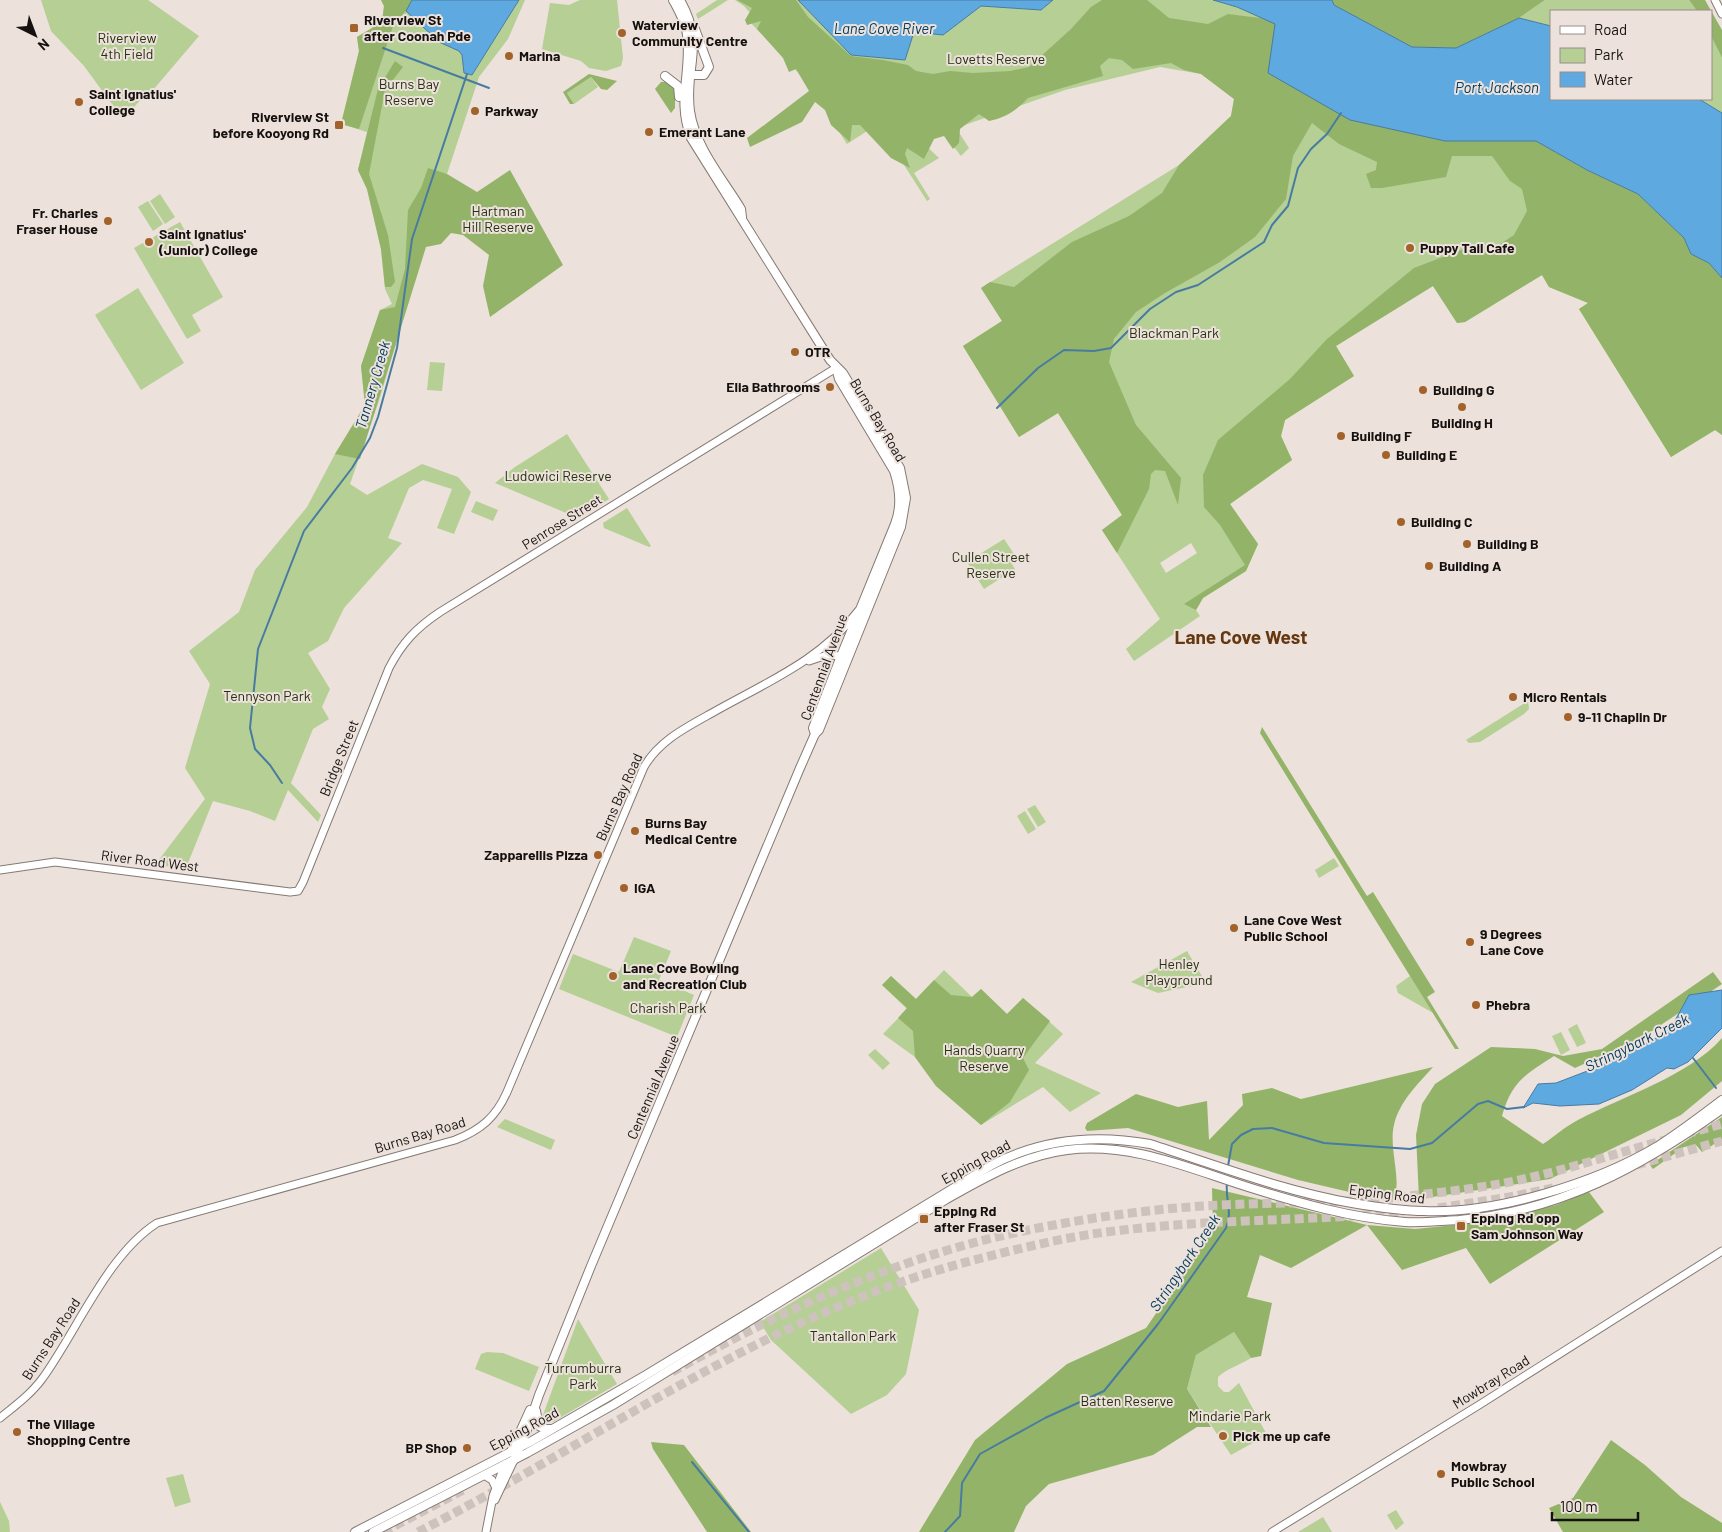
<svg xmlns="http://www.w3.org/2000/svg" width="1722" height="1532" viewBox="0 0 1722 1532" font-family="Barlow,sans-serif">
  <rect width="100%" height="100%" fill="#ede1db"/>
  <g fill="#b5cf95" fill-rule="evenodd">
    <polygon points="41,0 148,0 199,36 153,90 147,93 123,119 84,66 51,31"/>
    <polygon points="381,0 412,0 406,11 459,51 462,54 464,73 472,75 519,0 525,0 508,39 479,77 447,174 378,404 350,484 367,495 422,464 458,477 471,492 454,534 437,528 452,489 423,480 409,488 388,538 402,543 344,608 328,641 308,653 330,689 322,707 329,719 313,729 291,783 321,815 318,822 288,790 275,821 250,811 213,801 186,868 155,865 205,799 185,768 210,684 189,651 239,612 255,570 307,507 335,454 365,405 361,366 380,310 392,304 385,289 381,249 367,189 358,170 367,132 341,124 359,51 357,37 382,22 384,6"/>
    <polygon points="580,0 617,0 623,58 621,66 606,71 589,68 581,61 542,49 550,3 569,5"/>
    <polygon points="717,0 728,0 698,19 696,14"/>
    <path d="M735,0H798L851,55L905,60L914,32L943,35L981,6L1041,10L1053,0H1213L1237,7L1536,141L1691,254L1700,256L1722,278V435L1715,430L1671,457L1579,309L1588,303L1549,287L1542,275L1465,322L1457,323L1433,286L1336,346L1354,376L1285,420L1281,436L1292,460L1230,504L1258,544L1246,571L1203,598L1196,610L1200,616L1134,661L1126,649L1160,619L1102,530L1122,515L1058,413L1019,437L963,346L1002,321L981,288L1179,165L1231,116L1234,99L1201,74L1160,67L1065,90L956,128L969,148L961,156L943,133L922,142L939,158L914,173L930,199L927,201L878,124L847,144L808,83L748,20L752,15L744,6ZM1191,543L1197,553L1166,573L1160,563Z"/>
    <polygon points="1545,0 1689,0 1697,11 1551,11 1551,26 1519,18"/>
    <polygon points="1711,36 1722,58 1722,113 1699,99 1711,99"/>
    <polygon points="591,77 598,87 574,104 567,93"/>
    <polygon points="160,194 175,217 165,224 150,201"/>
    <polygon points="148,201 163,224 153,231 138,207"/>
    <polygon points="180,222 223,297 192,315 201,331 187,339 134,248"/>
    <polygon points="138,288 184,363 141,390 95,315"/>
    <polygon points="430,362 445,363 442,391 427,390"/>
    <polygon points="567,434 609,499 578,518 495,483 515,467"/>
    <polygon points="476,501 498,510 493,521 471,512"/>
    <polygon points="627,508 651,546 649,547 604,528 603,523"/>
    <polygon points="1004,539 1014,554 1008,558 1015,569 984,589 967,562"/>
    <polygon points="1528,701 1529,709 1524,714 1480,742 1469,743 1466,740"/>
    <polygon points="1035,805 1046,822 1038,827 1027,809"/>
    <polygon points="1025,811 1036,829 1028,834 1017,816"/>
    <polygon points="1334,858 1339,866 1319,878 1315,870"/>
    <polygon points="634,937 671,951 659,980 694,995 677,1037 559,989 573,954 619,972"/>
    <polygon points="1187,951 1206,983 1158,993 1131,982"/>
    <polygon points="944,970 972,997 981,989 1007,1014 1023,998 1063,1034 1035,1063 1101,1093 1070,1112 1043,1087 981,1125 936,1086 915,1057 883,1034 907,1009 882,985 891,976 916,999"/>
    <polygon points="1410,976 1433,1013 1398,993 1396,986"/>
    <polygon points="1577,1024 1586,1043 1577,1047 1568,1029"/>
    <polygon points="1561,1032 1570,1050 1561,1055 1552,1036"/>
    <polygon points="875,1049 890,1063 883,1070 868,1055"/>
    <polygon points="505,1119 555,1140 551,1150 497,1127"/>
    <polygon points="881,1248 919,1310 906,1374 887,1395 851,1414 771,1340 760,1322"/>
    <polygon points="578,1319 617,1384 553,1422 548,1422 543,1418 543,1415"/>
    <path d="M1234,1332L1251,1358C1240,1365 1226,1369 1218,1377V1386L1224,1392H1229L1239,1383L1267,1435L1231,1455L1187,1389L1196,1355Z"/>
    <polygon points="487,1352 503,1353 539,1367 529,1391 475,1369 481,1354"/>
    <polygon points="183,1474 191,1502 175,1507 166,1478"/>
    <polygon points="0,1502 9,1521 10,1532 0,1532"/>
    <polygon points="1396,1510 1404,1523 1396,1530 1387,1515"/>
    <polygon points="1323,1517 1332,1532 1298,1532"/>
  </g>
  <g fill="#93b468">
    <polygon points="381,0 412,0 406,11 394,23 359,129 341,124 359,51 357,37 382,22 384,6"/>
    <path d="M737,0H796L808,17L851,56L883,60L908,65L916,71L933,74L950,71L973,73L1010,71L1029,67L1071,29L1091,7L1102,0H1147L1169,18L1208,24L1228,14L1260,18L1276,24L1445,141H1536L1587,170L1638,194L1684,238L1691,254L1709,263L1722,278V435L1715,430L1671,457L1579,309L1588,303L1549,287L1542,275L1465,322L1457,323L1433,286L1336,346L1354,376L1285,420L1281,436L1292,460L1230,504L1258,544L1246,571L1203,598L1196,610L1184,604L1245,565L1220,525L1204,507L1203,475L1218,440L1290,379L1327,339L1414,268L1474,245L1494,248L1514,235L1527,211L1522,189L1510,181L1492,156H1452L1446,177L1382,188H1371L1366,174L1376,170L1377,162L1339,144L1312,123L1293,156L1286,199L1255,237L1220,262L1165,293L1136,312L1114,339L1109,362L1136,425L1181,478L1178,505L1165,471L1155,470L1151,474L1149,489L1117,553L1102,530L1122,515L1058,413L1019,437L963,346L1002,321L981,288L990,282L1014,287L1072,242L1129,216L1162,193L1179,165L1231,116L1234,99L1201,74L1184,70L1171,63L1133,69L1122,60L1109,58L1100,66L1103,76L1028,98C1017,110 1005,118 989,121L979,114L960,129L959,143L953,149L944,136L934,139L924,159L907,148L905,154L910,168L891,158L860,125H852L850,142L831,125L825,110L815,102L802,122L750,147L747,138L809,91L796,69L789,72L783,58L757,29L761,21L747,25L745,20L752,8Z"/>
    <polygon points="1332,0 1545,0 1519,18 1456,48 1412,47 1334,5"/>
    <polygon points="1689,0 1705,0 1722,30 1722,58 1711,36 1711,11 1697,11"/>
    <polygon points="395,61 403,67 385,90 369,174 388,235 395,282 391,287 385,287 381,249 367,189 358,170 378,89"/>
    <polygon points="589,74 617,81 607,90 601,89 591,77 567,93 574,104 570,104 563,92"/>
    <polygon points="661,82 669,82 675,87 675,108 671,113 655,89"/>
    <polygon points="428,168 447,174 477,192 510,170 563,265 490,317 483,286 489,255 463,235 451,233 441,244 426,247 360,459 335,454 365,405 361,366 380,310 395,307 405,269 408,210 421,188"/>
    <polygon points="1262,727 1367,896 1373,892 1435,992 1427,997 1459,1049 1455,1049 1260,733"/>
    <path d="M1713,972L1722,984L1643,1037L1575,1068L1554,1056C1525,1075 1512,1081 1502,1116L1543,1144C1555,1136 1566,1126 1578,1120C1623,1096 1689,1076 1722,1038V1081L1681,1115L1550,1179L1419,1199L1416,1135L1422,1104L1435,1084L1491,1047L1535,1049L1563,1056L1602,1049Z"/>
    <polygon points="891,976 916,999 934,980 951,995 972,997 981,989 1007,1014 1023,998 1050,1021 1023,1058 1029,1070 1010,1102 981,1125 936,1086 915,1057 913,1031 898,1018 907,1008 882,985"/>
    <path d="M1433,1067C1418,1084 1399,1102 1394,1125C1388,1149 1404,1183 1392,1202L1298,1180L1128,1128L1087,1131L1085,1128L1087,1123L1136,1094L1178,1107L1207,1101L1209,1140L1243,1105L1242,1094L1272,1088L1301,1099Z"/>
    <polygon points="1722,1117 1722,1139 1702,1152 1696,1145 1684,1147 1653,1169 1650,1165"/>
    <polygon points="1212,1188 1367,1225 1415,1229 1494,1221 1556,1205 1589,1192 1604,1212 1490,1284 1466,1248 1402,1270 1367,1225 1291,1268 1260,1255 1247,1297 1272,1303 1261,1356 1251,1358 1234,1332 1196,1355 1187,1389 1211,1427 1197,1427 1153,1455 1049,1484 1026,1506 1014,1532 919,1532 975,1440 1067,1364 1146,1328 1213,1230"/>
    <polygon points="1611,1440 1645,1465 1681,1497 1722,1523 1722,1532 1563,1532 1549,1508 1573,1498"/>
    <polygon points="651,1442 684,1445 751,1532 707,1532 653,1449"/>
  </g>
  <g fill="#5ea9df" stroke="#487ba1">
    <polygon points="412,0 519,0 472,75 464,73 462,55 459,51 439,42 406,11"/>
    <polygon points="798,0 1053,0 1041,10 981,6 943,35 914,32 905,60 851,55"/>
    <polygon points="1213,0 1332,0 1334,5 1412,47 1456,48 1519,18 1551,26 1551,99 1699,99 1722,113 1722,278 1709,263 1691,254 1684,238 1638,194 1587,170 1536,141 1445,141 1350,120 1268,73 1275,24 1237,7"/>
    <polygon points="1722,990 1722,1028 1688,1062 1674,1069 1667,1068 1632,1090 1599,1104 1560,1106 1533,1103 1523,1108 1538,1084 1556,1083 1603,1065 1660,1036 1672,1026 1689,995"/>
  </g>
  <g fill="none" stroke-linecap="round" stroke-linejoin="round">
    <g stroke="#487ba1" stroke-width="2">
      <polyline points="383,48 489,88"/>
      <polyline points="997,408 1038,368 1064,350 1094,351 1111,348 1150,309 1176,292 1198,285 1264,242 1272,225 1288,206 1298,168 1311,149 1327,134 1341,113"/>
      <polyline points="282,783 270,765 255,749 250,728 258,649 304,531 352,468 370,438 378,417 397,348 412,239 467,74"/>
      <polyline points="1693,1058 1716,1088"/>
      <polyline points="1228,1166 1232,1144 1241,1135 1253,1129 1272,1128 1324,1143 1410,1149 1432,1143 1478,1104 1488,1101 1507,1109 1524,1107"/>
      <polyline points="692,1462 749,1532"/>
      <path d="M945,1532L960,1516L962,1483L980,1454L1045,1418L1104,1391L1158,1324L1226,1228C1233,1210 1225,1201 1227,1183"/>
    </g>
    <g stroke="#cdc2bc" stroke-width="9" stroke-dasharray="9 4.5" stroke-linecap="butt">
      <polyline points="1686,1134 1722,1124"/>
      <polyline points="1636,1165 1722,1141"/>
      <polyline points="1438,1208 1510,1197 1553,1188"/>
      <path d="M672,1372C783,1310 898,1257 1023,1231C1082,1219 1142,1210 1203,1206C1265,1202 1328,1204 1390,1198C1434,1193 1480,1189 1524,1179C1573,1168 1620,1152 1669,1139"/>
      <polyline points="383,1532 465,1489"/>
      <path d="M418,1532C602,1438 774,1310 978,1259C1025,1247 1074,1235 1123,1230C1216,1219 1310,1221 1403,1212"/>
    </g>
    <g stroke="#847a74" stroke-width="9">
      <g id="secondary">
        <polyline points="1715,0 1722,14"/>
        <polyline points="809,661 827,655 841,656 844,654"/>
        <path d="M0,870L55,862L290,892L298,891L303,882L389,668C402,643 416,628 440,612L836,368"/>
        <path d="M0,1418C15,1406 31,1394 42,1379C77,1331 107,1255 157,1223L455,1140C481,1130 496,1117 507,1092L644,767C659,741 685,728 712,713C763,684 822,660 858,611"/>
        <polyline points="484,1475 492,1480 496,1488"/>
        <polyline points="495,1500 514,1460"/>
        <polyline points="486,1532 493,1496 505,1464"/>
        <polyline points="1272,1532 1479,1405 1722,1251"/>
      </g>
    </g>
    <g stroke="#847a74" stroke-width="10">
      <g id="primary">
        <path d="M680,0C706,45 684,67 690,111C695,147 723,179 741,209L742,217"/>
        <polyline points="689,75 704,75 709,67 695,29"/>
        <polyline points="665,76 678,86 679,97"/>
        <path d="M815,734L813,728L841,656L895,524C902,506 900,489 894,471L839,379L836,368"/>
        <polyline points="536,1411 539,1426 545,1429 551,1429"/>
        <polyline points="511,1452 530,1410"/>
        <path d="M514,1460L526,1433L539,1395L591,1266L800,768L815,734L819,730L901,527L906,498L900,468L843,373L830,360L691,138C676,99 692,73 687,35C686,23 679,11 673,0"/>
        <path d="M355,1532L530,1442L646,1375L990,1166C1040,1139 1094,1134 1150,1144C1216,1165 1283,1191 1352,1203C1376,1207 1400,1211 1424,1211C1496,1214 1596,1183 1658,1146C1680,1132 1701,1116 1722,1100"/>
        <path d="M373,1532L527,1453L613,1405L945,1200C984,1178 1021,1156 1067,1150C1131,1142 1188,1168 1248,1187C1299,1203 1351,1218 1405,1222C1423,1223 1441,1221 1459,1220C1560,1211 1641,1167 1722,1109"/>
      </g>
    </g>
    <use href="#secondary" stroke="#fff" stroke-width="7"/>
    <use href="#primary" stroke="#fff" stroke-width="8"/>
  </g>
  <g fill="#a2622a" stroke="#ede1db" stroke-width="2">
    <rect x="349" y="23" width="10" height="10" rx="2.5"/>
    <circle cx="622" cy="33" r="5"/>
    <circle cx="509" cy="56" r="5"/>
    <circle cx="79" cy="102" r="5"/>
    <circle cx="475" cy="111" r="5"/>
    <rect x="334" y="120" width="10" height="10" rx="2.5"/>
    <circle cx="649" cy="132" r="5"/>
    <circle cx="108" cy="221" r="5"/>
    <circle cx="149" cy="242" r="5"/>
    <circle cx="1410" cy="248" r="5"/>
    <circle cx="795" cy="352" r="5"/>
    <circle cx="830" cy="387" r="5"/>
    <circle cx="1423" cy="390" r="5"/>
    <circle cx="1462" cy="407" r="5"/>
    <circle cx="1341" cy="436" r="5"/>
    <circle cx="1386" cy="455" r="5"/>
    <circle cx="1401" cy="522" r="5"/>
    <circle cx="1467" cy="544" r="5"/>
    <circle cx="1429" cy="566" r="5"/>
    <circle cx="1513" cy="697" r="5"/>
    <circle cx="1568" cy="717" r="5"/>
    <circle cx="635" cy="831" r="5"/>
    <circle cx="598" cy="855" r="5"/>
    <circle cx="624" cy="888" r="5"/>
    <circle cx="1234" cy="928" r="5"/>
    <circle cx="1470" cy="942" r="5"/>
    <circle cx="613" cy="976" r="5"/>
    <circle cx="1476" cy="1005" r="5"/>
    <rect x="919" y="1214" width="10" height="10" rx="2.5"/>
    <rect x="1456" y="1221" width="10" height="10" rx="2.5"/>
    <circle cx="17" cy="1432" r="5"/>
    <circle cx="1223" cy="1436" r="5"/>
    <circle cx="467" cy="1448" r="5"/>
    <circle cx="1441" cy="1474" r="5"/>
  </g>
  <g text-anchor="middle" stroke-width="4" stroke-linejoin="round" paint-order="stroke">
    <g font-size="14" font-weight="bold" fill="#15110f" stroke="#ede1db" text-anchor="start">
      <text x="364" y="25">Riverview St<tspan x="364" dy="16">after Coonah Pde</tspan></text>
      <text x="632" y="30">Waterview<tspan x="632" dy="16">Community Centre</tspan></text>
      <text x="519" y="61">Marina</text>
      <text x="89" y="99">Saint Ignatius'<tspan x="89" dy="16">College</tspan></text>
      <text x="485" y="116">Parkway</text>
      <text x="329" y="122" text-anchor="end">Riverview St<tspan x="329" dy="16">before Kooyong Rd</tspan></text>
      <text x="659" y="137">Emerant Lane</text>
      <text x="98" y="218" text-anchor="end">Fr. Charles<tspan x="98" dy="16">Fraser House</tspan></text>
      <text x="159" y="239">Saint Ignatius'<tspan x="159" dy="16">(Junior) College</tspan></text>
      <text x="1420" y="253">Puppy Tail Cafe</text>
      <text x="805" y="357">OTR</text>
      <text x="820" y="392" text-anchor="end">Elia Bathrooms</text>
      <text x="1433" y="395">Building G</text>
      <text x="1462" y="428" text-anchor="middle">Building H</text>
      <text x="1351" y="441">Building F</text>
      <text x="1396" y="460">Building E</text>
      <text x="1411" y="527">Building C</text>
      <text x="1477" y="549">Building B</text>
      <text x="1439" y="571">Building A</text>
      <text x="1523" y="702">Micro Rentals</text>
      <text x="1578" y="722">9-11 Chaplin Dr</text>
      <text x="645" y="828">Burns Bay<tspan x="645" dy="16">Medical Centre</tspan></text>
      <text x="588" y="860" text-anchor="end">Zapparellis Pizza</text>
      <text x="634" y="893">IGA</text>
      <text x="1244" y="925">Lane Cove West<tspan x="1244" dy="16">Public School</tspan></text>
      <text x="1480" y="939">9 Degrees<tspan x="1480" dy="16">Lane Cove</tspan></text>
      <text x="623" y="973">Lane Cove Bowling<tspan x="623" dy="16">and Recreation Club</tspan></text>
      <text x="1486" y="1010">Phebra</text>
      <text x="934" y="1216">Epping Rd<tspan x="934" dy="16">after Fraser St</tspan></text>
      <text x="1471" y="1223">Epping Rd opp<tspan x="1471" dy="16">Sam Johnson Way</tspan></text>
      <text x="27" y="1429">The Village<tspan x="27" dy="16">Shopping Centre</tspan></text>
      <text x="1233" y="1441">Pick me up cafe</text>
      <text x="457" y="1453" text-anchor="end">BP Shop</text>
      <text x="1451" y="1471">Mowbray<tspan x="1451" dy="16">Public School</tspan></text>
    </g>
    <g font-size="14" fill="#243110" stroke="#ede1db">
      <text x="127" y="43">Riverview<tspan x="127" dy="16">4th Field</tspan></text>
      <text x="996" y="64">Lovetts Reserve</text>
      <text x="409" y="89">Burns Bay<tspan x="409" dy="16">Reserve</tspan></text>
      <text x="498" y="216">Hartman<tspan x="498" dy="16">Hill Reserve</tspan></text>
      <text x="1174" y="338">Blackman Park</text>
      <text x="558" y="481">Ludowici Reserve</text>
      <text x="991" y="562">Cullen Street<tspan x="991" dy="16">Reserve</tspan></text>
      <text x="267" y="701">Tennyson Park</text>
      <text x="1179" y="969">Henley<tspan x="1179" dy="16">Playground</tspan></text>
      <text x="668" y="1013">Charish Park</text>
      <text x="984" y="1055">Hands Quarry<tspan x="984" dy="16">Reserve</tspan></text>
      <text x="853" y="1341">Tantallon Park</text>
      <text x="583" y="1373">Turrumburra<tspan x="583" dy="16">Park</tspan></text>
      <text x="1127" y="1406">Batten Reserve</text>
      <text x="1230" y="1421">Mindarie Park</text>
    </g>
    <g font-size="14" fill="#15110f" stroke="#ede1db">
      <text transform="translate(878 420) rotate(59)" y="5">Burns Bay Road</text>
      <text transform="translate(562 522) rotate(-32)" y="5">Penrose Street</text>
      <text transform="translate(824 667) rotate(-70)" y="5">Centennial Avenue</text>
      <text transform="translate(339 758) rotate(-68)" y="5">Bridge Street</text>
      <text transform="translate(619 797) rotate(-66)" y="5">Burns Bay Road</text>
      <text transform="translate(150 861) rotate(7)" y="5">River Road West</text>
      <text transform="translate(653 1087) rotate(-67)" y="5">Centennial Avenue</text>
      <text transform="translate(420 1135) rotate(-17)" y="5">Burns Bay Road</text>
      <text transform="translate(976 1162) rotate(-29)" y="5">Epping Road</text>
      <text transform="translate(1387 1194) rotate(7)" y="5">Epping Road</text>
      <text transform="translate(51 1339) rotate(-57)" y="5">Burns Bay Road</text>
      <text transform="translate(1491 1382) rotate(-32)" y="5">Mowbray Road</text>
      <text transform="translate(524 1429) rotate(-28)" y="5">Epping Road</text>
    </g>
    <g font-size="15" font-style="italic" fill="#003d60" stroke="#ede1db">
      <text x="884" y="34">Lane Cove River</text>
      <text x="1497" y="93">Port Jackson</text>
      <text transform="translate(373 385) rotate(-74)" y="5">Tannery Creek</text>
      <text transform="translate(1637 1043) rotate(-26)" y="5">Stringybark Creek</text>
      <text transform="translate(1185 1263) rotate(-56)" y="5">Stringybark Creek</text>
    </g>
    <g font-size="19" font-weight="bold" fill="#643912" stroke="#ede1db">
      <text x="1241" y="644">Lane Cove West</text>
    </g>
  </g>
  <rect x="1550" y="10" width="162" height="90" fill="#ede1db" stroke="#978e89"/>
  <rect x="1560" y="26" width="25" height="8" fill="#ffffff" stroke="#978e89"/>
  <text x="1594" y="35" font-size="15" fill="#15110f">Road</text>
  <rect x="1560" y="48" width="25" height="15" fill="#b5cf95" stroke="#978e89"/>
  <text x="1594" y="60" font-size="15" fill="#15110f">Park</text>
  <rect x="1560" y="72" width="25" height="15" fill="#5ea9df" stroke="#978e89"/>
  <text x="1594" y="85" font-size="15" fill="#15110f">Water</text>
  <g transform="translate(35 35) rotate(138)" stroke="#ede1db" stroke-width="4" paint-order="stroke">
  <path d="M0-4L9 19L0 12L-9 19Z" fill="#15110f"/>
  <text y="-8" font-size="14" font-weight="bold" text-anchor="middle" fill="#15110f">N</text>
  </g>
  <path d="M1552 1512v8h86v-8" fill="none" stroke="#15110f" stroke-width="2.5"/>
  <text x="1560" y="1512" font-size="15" fill="#15110f" stroke="#ede1db" stroke-width="4" paint-order="stroke">100 m</text>
</svg>
